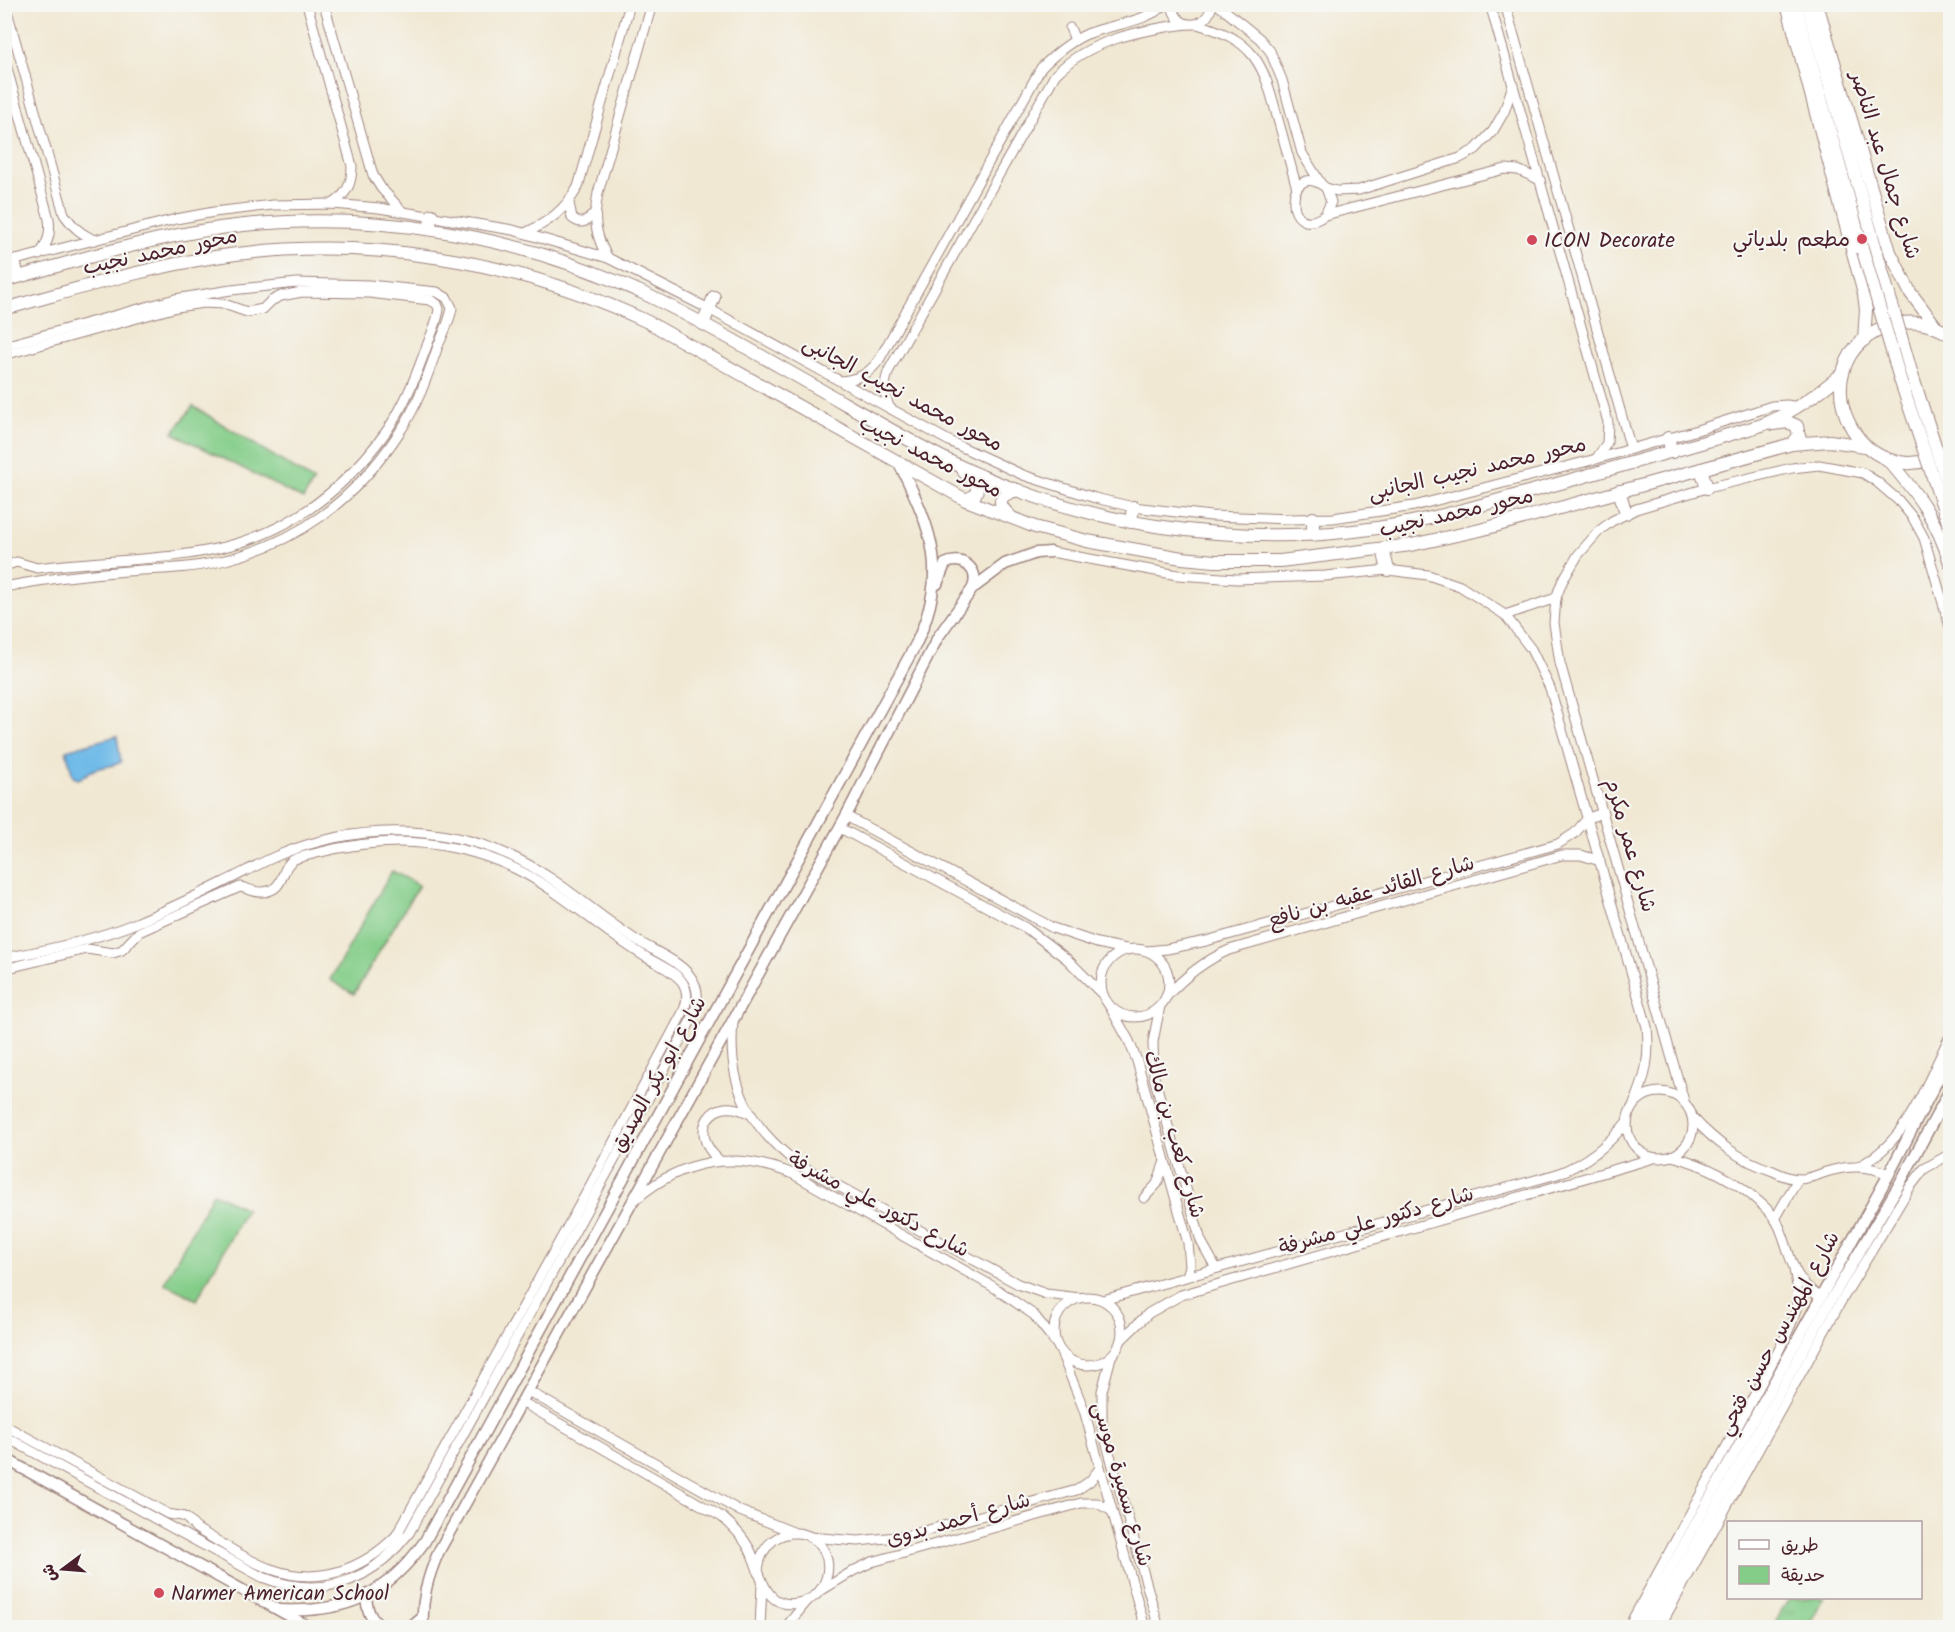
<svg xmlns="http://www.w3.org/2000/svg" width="1955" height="1632" viewBox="0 0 1955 1632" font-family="Kalam,'Playpen Sans Arabic',sans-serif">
  <defs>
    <pattern id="park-tufts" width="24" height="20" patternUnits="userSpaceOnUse" patternTransform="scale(1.5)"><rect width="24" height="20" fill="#84cd89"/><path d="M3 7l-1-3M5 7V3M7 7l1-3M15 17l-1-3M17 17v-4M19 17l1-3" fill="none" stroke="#6ea670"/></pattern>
  </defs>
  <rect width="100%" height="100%" fill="#f6f6f2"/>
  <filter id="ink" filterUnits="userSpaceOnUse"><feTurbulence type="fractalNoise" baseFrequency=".0167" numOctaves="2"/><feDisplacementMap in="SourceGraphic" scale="12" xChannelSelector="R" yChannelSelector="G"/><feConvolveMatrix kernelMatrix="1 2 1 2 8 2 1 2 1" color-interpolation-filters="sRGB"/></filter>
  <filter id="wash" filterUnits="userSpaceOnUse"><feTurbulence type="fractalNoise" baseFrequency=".008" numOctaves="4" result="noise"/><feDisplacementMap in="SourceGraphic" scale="24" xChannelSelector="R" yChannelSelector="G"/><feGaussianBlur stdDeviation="1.35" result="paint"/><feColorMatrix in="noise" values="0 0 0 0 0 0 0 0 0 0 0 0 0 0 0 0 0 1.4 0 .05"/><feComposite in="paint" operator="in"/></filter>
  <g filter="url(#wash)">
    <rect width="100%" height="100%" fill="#f1e8d3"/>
    <g fill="#84cd89" stroke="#67765a" stroke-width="1.5">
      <polygon points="193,406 314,481 303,499 173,433"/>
      <polygon points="392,871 419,885 354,994 330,980"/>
      <polygon points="213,1193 246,1209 197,1300 164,1283"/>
    </g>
    <polygon fill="url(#park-tufts)" stroke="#67765a" stroke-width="1.5" points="1789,1598 1823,1598 1808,1627 1773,1627"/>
    <path fill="#6ebae8" stroke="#5c6c8a" stroke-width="1.5" d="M117,736L121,762C112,767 105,766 96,769C88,771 85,777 78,779L73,777L66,750Z"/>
  </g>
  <g filter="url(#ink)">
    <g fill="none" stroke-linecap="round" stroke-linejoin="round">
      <g stroke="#9e847f" stroke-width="11">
        <g id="tertiary">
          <path d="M5,4L64,214C73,227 81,234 95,240"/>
          <path d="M307,4L352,166C352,183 347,194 333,204"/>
          <polyline points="324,4 373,175 381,188 402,211"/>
          <path d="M1172,4C1175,31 1208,31 1212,4"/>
          <polyline points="1217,4 1260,39 1270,51 1282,80 1302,153 1321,184"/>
          <polyline points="1490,4 1608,422 1607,443 1596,459"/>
          <polyline points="1505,4 1631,449"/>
          <path d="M1197,24C1254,40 1263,62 1277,116C1284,140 1290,164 1297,188"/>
          <polyline points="1070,28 1075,40"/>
          <path d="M4,58L49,219C51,234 48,243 39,255"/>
          <polyline points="1326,188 1337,191 1359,190 1460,158 1476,149 1493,131 1504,112 1513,85"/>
          <path d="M569,203L572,218C582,226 588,221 595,212"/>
          <path d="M1325,215L1331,202L1326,188C1285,155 1282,245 1325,215L1505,169L1518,170L1540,180"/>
          <path d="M525,233C549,222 565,210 578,187L630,4"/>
          <path d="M608,258C595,236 593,218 598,193L652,4"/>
          <polyline points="4,263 176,219 214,212 273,205 333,204 379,208 513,230 608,258 709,309 951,442 1023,475 1095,498 1133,507 1211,516 1291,519 1333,518 1414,506 1596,459 1694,431 1772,406 1787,405 1798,407"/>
          <path d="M4,346L175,299L231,290L297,283L369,285L437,292L447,298L452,308C450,321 443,334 438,346C427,377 417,407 399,433C354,501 297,544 217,562C188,569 157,569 127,571C85,574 45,579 4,587"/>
          <path d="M4,355L177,307L203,303L224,304L247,312L263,309L271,301L281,296L302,292L369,293L430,300L437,304L439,309C438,320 432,332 428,343C417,373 406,403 388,429C350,483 303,523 239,543C176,562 103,559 37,568L17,562L4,566"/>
          <path d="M841,381C858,379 868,375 879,360L1041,68C1055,54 1069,42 1087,34C1113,24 1144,23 1166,4"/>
          <path d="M890,409C884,395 883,385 889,370L1055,75C1088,40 1141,30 1187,24"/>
          <path d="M1051,552L1178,575L1237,579L1325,576L1388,570L1428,575L1460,586L1505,615L1531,649L1550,688L1647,1027C1650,1056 1646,1078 1634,1104"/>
          <polyline points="1505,615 1556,598"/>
          <polyline points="846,816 1053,928 1097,943 1126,949"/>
          <polyline points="840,828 1026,928 1067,959 1103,995"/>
          <circle cx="1135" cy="983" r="34"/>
          <polyline points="1147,951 1167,949 1206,941 1558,844 1575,833 1588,818 1603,813"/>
          <path d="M4,958C49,950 94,940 136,923C165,911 194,897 222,883C241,874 260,863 279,855C351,825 438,823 509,855C556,876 590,910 633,938C665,959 712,970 693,1017L409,1533C370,1583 322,1600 262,1577L4,1436"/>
          <path d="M4,969L87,949L113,953L122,950L139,932L240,887C248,888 254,893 262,892C287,891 279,866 295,859C302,856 310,855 317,853C344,846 371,842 399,842C437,842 479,851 514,868C562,891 600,930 646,957C657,964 675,971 683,983C689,993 687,1004 682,1014L584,1197L396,1536C362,1570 318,1586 271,1569C247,1561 224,1544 202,1532C192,1527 193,1523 186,1518C180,1514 174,1516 168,1514L4,1425"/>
          <path d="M1166,997C1185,976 1204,961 1229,950L1562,855H1581L1600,861"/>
          <polyline points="1109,1005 1129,1041 1137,1061 1188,1243 1190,1266 1187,1276"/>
          <polyline points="1160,1006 1153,1042 1154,1077 1201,1241 1216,1268"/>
          <path d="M733,1022C727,1085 749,1128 800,1165L1018,1284L1046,1294L1080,1298"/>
          <circle cx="1660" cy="1125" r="33"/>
          <polyline points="1684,1101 1560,663 1554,623 1556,598 1562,582 1578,555 1599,531 1612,521 1636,509 1707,488 1792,468 1819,465 1863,473 1877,482 1899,501 1913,518 1924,538 1950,627"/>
          <path d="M1693,1118C1716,1143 1740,1160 1773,1171C1781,1175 1790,1179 1799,1179C1809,1179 1818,1175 1826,1172C1849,1165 1867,1165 1889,1174"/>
          <path d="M1672,1156C1705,1165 1733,1178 1758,1201C1766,1208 1775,1216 1779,1226C1792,1255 1789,1277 1820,1297"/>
          <path d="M720,1161C685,1132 713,1092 750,1114"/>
          <path d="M1859,1166C1908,1142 1927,1082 1950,1036"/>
          <polyline points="1144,1198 1157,1184 1164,1164"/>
          <path d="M636,1199C684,1158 735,1151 793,1174L992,1286L1034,1315L1055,1342"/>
          <polyline points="1775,1219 1798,1179"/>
          <circle cx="1088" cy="1331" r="34"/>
          <path d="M1103,1300L1557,1174C1586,1163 1607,1146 1627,1122"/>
          <polyline points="1121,1340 1149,1313 1181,1295 1654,1158"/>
          <polyline points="1061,1352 1084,1410 1145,1628"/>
          <polyline points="1111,1357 1102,1391 1102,1427 1159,1628"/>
          <polyline points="528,1391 740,1511 793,1532"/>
          <path d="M522,1402L722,1517C733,1526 742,1536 749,1548C761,1570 762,1610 798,1603C808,1601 816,1597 821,1589C827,1580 829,1570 827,1559C817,1520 760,1525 758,1573"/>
          <polyline points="810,1537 858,1541 906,1536 1077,1490 1090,1481 1100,1468"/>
          <polyline points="822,1590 853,1571 872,1562 1081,1503 1097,1503 1112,1511"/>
          <polyline points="760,1628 762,1585"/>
          <polyline points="785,1628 808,1600"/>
          <path d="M1628,1628L1779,1350C1794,1318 1803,1306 1794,1270"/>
          <polyline points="1659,1628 1840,1303 1910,1187 1924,1169 1950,1154"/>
        </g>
      </g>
      <g stroke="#9e847f" stroke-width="13">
        <g id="secondary">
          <path d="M937,584L945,564C962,555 980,569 973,588"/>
          <polyline points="4,1458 311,1628"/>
          <path d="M366,1596C367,1610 370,1620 383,1628"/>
          <path d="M281,1610C346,1613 387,1595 425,1541L916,644C949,572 933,532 900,465"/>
          <polyline points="410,1628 422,1618"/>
          <path d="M423,1628C421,1600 428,1576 439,1551L846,816L938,637L973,588L1005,564L1036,553L1051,552"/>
          <polyline points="1638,1628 1889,1174 1950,1056"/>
          <polyline points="1649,1628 1829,1303 1900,1183 1950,1090"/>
        </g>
      </g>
      <g stroke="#9e847f" stroke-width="14">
        <g id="primary">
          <polyline points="1787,4 1864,294 1866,310 1864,340"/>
          <polyline points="1795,4 1863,251"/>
          <polyline points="1807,4 1875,246"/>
          <polyline points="1817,4 1890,252 1910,292 1937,328"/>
          <polyline points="429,229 432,215"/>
          <polyline points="14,261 18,277"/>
          <path d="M4,281C76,261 147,238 220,228C364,208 513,233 645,294C700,320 754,352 807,382C853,408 898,435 945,459C1011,492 1083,515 1156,526C1229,537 1304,539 1377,528C1432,520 1486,504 1539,489C1614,468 1688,447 1762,425C1792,413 1818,394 1843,373"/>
          <path d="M4,309C74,290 144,268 215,257C362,234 514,259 648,322L966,500L1035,527L1087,541L1182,558L1215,561H1280L1411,545L1480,530L1792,444L1830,441L1865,446"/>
          <polyline points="703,324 714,297"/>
          <path d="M1950,335C1932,323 1910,319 1889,326C1791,360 1859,507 1950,450"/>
          <polyline points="1773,424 1788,422 1797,426 1799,436 1792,444"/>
          <polyline points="1668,438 1672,452"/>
          <path d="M1887,459C1916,492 1938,521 1950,563"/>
          <polyline points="1701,469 1707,488"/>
          <path d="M964,472C972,479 981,484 975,495L966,500"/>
          <polyline points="1619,491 1626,513"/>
          <path d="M1010,516C995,502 999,495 1018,490"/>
          <polyline points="1313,518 1313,535"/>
          <polyline points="1947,519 1950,529"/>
          <polyline points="1131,522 1133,507"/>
          <polyline points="1383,549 1388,570"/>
        </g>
      </g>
      <use href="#tertiary" stroke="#fff" stroke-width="9"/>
      <use href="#secondary" stroke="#fff" stroke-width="10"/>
      <use href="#primary" stroke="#fff" stroke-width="12"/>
      <g stroke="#9e847f" stroke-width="14" stroke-linecap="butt">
        <g id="primary-bridge">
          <polyline points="1875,246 1912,375 1950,491"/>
          <polyline points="1863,251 1900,379 1947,519"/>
        </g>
      </g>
      <use href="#primary-bridge" stroke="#fff" stroke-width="12"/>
    </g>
  </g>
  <g fill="#d1495b" stroke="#f6f6f2" stroke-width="2">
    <circle cx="1862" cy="239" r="6"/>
    <circle cx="1532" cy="240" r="6"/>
    <circle cx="159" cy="1593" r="6"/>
  </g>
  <g text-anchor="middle" stroke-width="4.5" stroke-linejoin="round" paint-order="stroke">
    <g font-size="21" fill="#4a1f2b" stroke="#f6f6f2">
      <text transform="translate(1886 165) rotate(73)" y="7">شارع جمال عبد الناصر</text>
      <text transform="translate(160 251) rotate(-12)" y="7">محور محمد نجيب</text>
      <text transform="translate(903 393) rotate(28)" y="7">محور محمد نجيب الجانبى</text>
      <text transform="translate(931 456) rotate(27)" y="7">محور محمد نجيب</text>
      <text transform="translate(1477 468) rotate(-13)" y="7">محور محمد نجيب الجانبى</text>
      <text transform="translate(1456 512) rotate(-13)" y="7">محور محمد نجيب</text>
      <text transform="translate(1631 845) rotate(74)" y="7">شارع عمر مكرم</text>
      <text transform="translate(1371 891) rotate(-16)" y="7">شارع القائد عقبه بن نافع</text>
      <text transform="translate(658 1074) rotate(-61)" y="7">شارع ابو بكر الصديق</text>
      <text transform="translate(1175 1134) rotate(74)" y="7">شارع كعب بن مالك</text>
      <text transform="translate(879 1204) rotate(28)" y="7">شارع دكتور علي مشرفة</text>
      <text transform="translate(1376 1220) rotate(-16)" y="7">شارع دكتور علي مشرفة</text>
      <text transform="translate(1778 1333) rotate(-61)" y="7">شارع المهندس حسن فتحي</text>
      <text transform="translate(1123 1484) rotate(74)" y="7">شارع سميرة موسى</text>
      <text transform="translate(958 1519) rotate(-16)" y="7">شارع أحمد بدوى</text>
    </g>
    <g font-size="21" fill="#4a1f2b" stroke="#f6f6f2" text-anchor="start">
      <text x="1850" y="246" text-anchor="end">مطعم بلدياتي</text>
      <text x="1544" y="247">ICON Decorate</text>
      <text x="171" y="1600">Narmer American School</text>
    </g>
  </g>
  <rect width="1955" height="1632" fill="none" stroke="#f6f6f2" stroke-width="24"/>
  <rect x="1727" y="1521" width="195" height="78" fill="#f6f6f2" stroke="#b1a0a2" stroke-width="1.5"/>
  <rect x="1739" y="1540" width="30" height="9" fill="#ffffff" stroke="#b1a0a2" stroke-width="1.5"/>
  <text x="1781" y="1551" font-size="18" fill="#4a1f2b">طريق</text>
  <rect x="1739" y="1566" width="30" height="18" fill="#84cd89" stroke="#b1a0a2" stroke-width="1.5"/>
  <text x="1781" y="1581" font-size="18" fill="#4a1f2b">حديقة</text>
  <g transform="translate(63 1569) rotate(254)" stroke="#f6f6f2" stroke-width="4.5" paint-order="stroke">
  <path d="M0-4.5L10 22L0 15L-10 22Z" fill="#4a1f2b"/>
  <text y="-9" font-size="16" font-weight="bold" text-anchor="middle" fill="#4a1f2b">ش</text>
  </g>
</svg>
